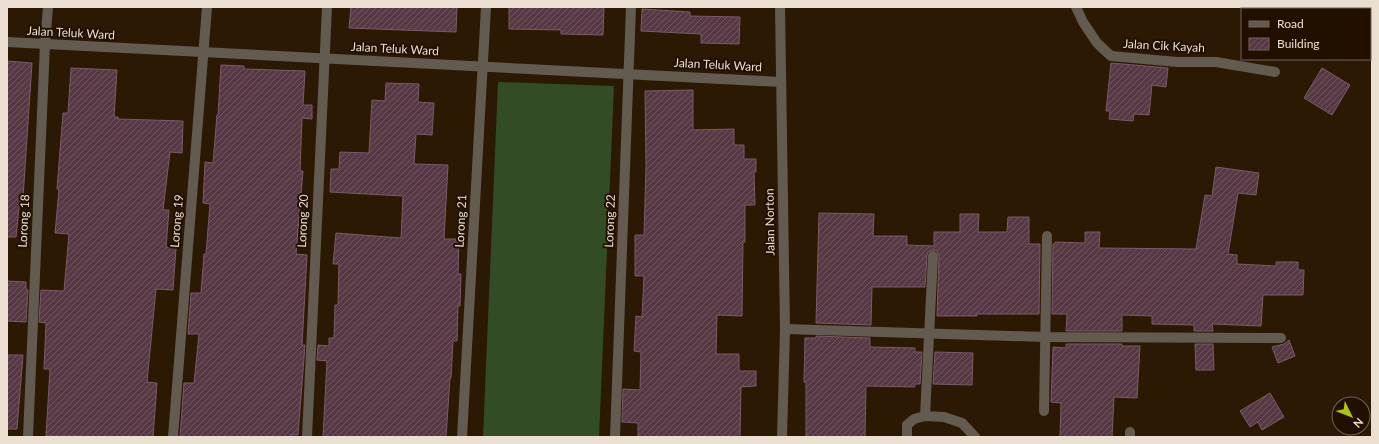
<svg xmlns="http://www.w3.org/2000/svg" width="1379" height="444" viewBox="0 0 1379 444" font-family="Lato,sans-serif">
  <defs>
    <pattern id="building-hatch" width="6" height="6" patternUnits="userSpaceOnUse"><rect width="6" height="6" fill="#563944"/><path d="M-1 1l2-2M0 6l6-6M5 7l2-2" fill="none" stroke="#6e555e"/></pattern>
  </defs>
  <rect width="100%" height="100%" fill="#2b1904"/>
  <polygon fill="#324d25" points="498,82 614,86 599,437 483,437"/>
  <g fill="url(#building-hatch)" stroke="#7b5b67">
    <polygon points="351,7 457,7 456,32 349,28"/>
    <polygon points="509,7 604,7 603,35 561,34 561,30 509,29"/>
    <polygon points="642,9 690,12 690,16 740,17 739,44 701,43 701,34 641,31"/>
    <polygon points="7,61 32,63 23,198 20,198 16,237 7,237"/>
    <polygon points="1111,63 1168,68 1166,87 1152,85 1149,115 1134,114 1133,121 1109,119 1110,111 1106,111"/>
    <polygon points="221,65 244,66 244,69 305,71 303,105 312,105 312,119 302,118 300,171 303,171 296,254 307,255 302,345 305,345 298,435 291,435 291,437 180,437 184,383 194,383 199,334 188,334 191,293 201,293 204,254 206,254 210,204 203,203 205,162 213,163 217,115 218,115"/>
    <polygon points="71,68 117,70 114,117 118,117 118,119 183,121 182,153 170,152 163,210 169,210 166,247 176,248 173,290 156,289 147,382 157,383 153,437 46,436 50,369 44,369 46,323 39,322 41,290 64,291 69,234 55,233 59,190 57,189 63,113 68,113"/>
    <polygon points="1322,68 1350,85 1332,115 1304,98"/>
    <polygon points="386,83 419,84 418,102 434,103 432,135 416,134 414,164 448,165 444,239 459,239 458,274 461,274 460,306 458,306 457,341 453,341 451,378 450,378 446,437 323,437 327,361 317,360 318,345 329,346 329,338 334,338 335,305 338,305 339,264 333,264 336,233 401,238 403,196 330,192 331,169 339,169 340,152 369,153 372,100 385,101"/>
    <polygon points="693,90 693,130 734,129 734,145 744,145 744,159 756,159 756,172 754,172 755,205 745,205 745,242 743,242 742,316 717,315 716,354 739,354 739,371 756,371 756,386 741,387 740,437 638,437 638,423 622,422 623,389 640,390 641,352 634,351 636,316 642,317 644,276 635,276 635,235 644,235 646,166 645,91"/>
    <polygon points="1216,167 1259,173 1256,195 1238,193 1228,254 1237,255 1237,264 1276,266 1276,262 1298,262 1298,270 1304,270 1303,295 1263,295 1261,326 1212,324 1213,331 1194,331 1194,325 1152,324 1152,316 1122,315 1122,331 1066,331 1067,314 1052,314 1053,244 1055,244 1055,242 1085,243 1085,232 1100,232 1099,248 1196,249 1205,195 1212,196"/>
    <polygon points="819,213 874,214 873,236 907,236 907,245 934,246 934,232 960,232 960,214 979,214 978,232 1007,232 1008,217 1029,217 1029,244 1040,244 1039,314 977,314 977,316 937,316 939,256 937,251 933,250 928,252 927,255 925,287 872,287 871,325 816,323"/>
    <polygon points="7,281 26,282 26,289 28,290 26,322 7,321"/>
    <polygon points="816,336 870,338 870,347 915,348 915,352 922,352 920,384 915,384 915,387 866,386 865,437 806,437 806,382 804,382 805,338 816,338"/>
    <polygon points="1289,340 1295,356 1278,363 1272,347 1284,344"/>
    <polygon points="1066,344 1122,344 1122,346 1140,346 1137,398 1114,397 1112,437 1060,437 1061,403 1051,402 1053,347 1066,348"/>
    <polygon points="1195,344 1213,344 1214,370 1196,370"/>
    <polygon points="935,352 973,353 972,385 933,384"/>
    <polygon points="7,355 23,355 17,429 7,429"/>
    <polygon points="1270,393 1284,417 1262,430 1258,422 1250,427 1240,411"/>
  </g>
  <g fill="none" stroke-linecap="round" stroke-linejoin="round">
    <polyline stroke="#635a50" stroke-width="10" points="907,437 907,425"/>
    <g stroke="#635a50" stroke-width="10">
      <polyline points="780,7 785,329 782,437"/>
      <polyline points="1076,7 1083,22 1097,43 1111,56 1177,62 1216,62 1275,72"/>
      <polyline points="7,42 781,82"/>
      <polyline points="785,329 1045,337 1281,338"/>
      <polyline points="1044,411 1047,236"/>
      <polyline points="925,416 933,256"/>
      <polyline points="907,425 914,419 925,416 944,417 962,423 975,437"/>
      <polyline points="1130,432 1130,437"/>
      <polyline points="28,437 45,44 48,7"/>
      <polyline points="173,437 207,7"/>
      <polyline points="307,437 327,7"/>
      <polyline points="462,437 486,7"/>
      <polyline points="615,437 631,7"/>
    </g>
  </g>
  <g text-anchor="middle" stroke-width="4" stroke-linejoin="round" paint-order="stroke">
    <g font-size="12" fill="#ebdfd1" stroke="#211000">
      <text transform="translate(71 33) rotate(3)" y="4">Jalan Teluk Ward</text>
      <text transform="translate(1164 46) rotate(3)" y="4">Jalan Cik Kayah</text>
      <text transform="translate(395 49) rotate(3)" y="4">Jalan Teluk Ward</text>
      <text transform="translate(718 65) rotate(3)" y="4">Jalan Teluk Ward</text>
      <text transform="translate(24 221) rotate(-87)" y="4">Lorong 18</text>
      <text transform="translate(177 221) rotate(-85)" y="4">Lorong 19</text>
      <text transform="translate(303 221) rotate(-88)" y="4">Lorong 20</text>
      <text transform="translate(461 221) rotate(-87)" y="4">Lorong 21</text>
      <text transform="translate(610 221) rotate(-88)" y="4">Lorong 22</text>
      <text transform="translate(770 222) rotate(-91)" y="4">Jalan Norton</text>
    </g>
  </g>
  <rect width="1379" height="444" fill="none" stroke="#ebdfd1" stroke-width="16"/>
  <rect x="1241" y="8" width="130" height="52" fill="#211000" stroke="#726354"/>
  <rect x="1249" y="21" width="20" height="6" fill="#635a50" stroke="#726354"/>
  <text x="1277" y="28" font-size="12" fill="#ebdfd1">Road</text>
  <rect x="1249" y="38" width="20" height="12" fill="url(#building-hatch)" stroke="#726354"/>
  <text x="1277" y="48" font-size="12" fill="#ebdfd1">Building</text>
  <g transform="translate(1351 416) rotate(133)"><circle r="19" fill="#211000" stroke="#726354"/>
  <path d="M0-3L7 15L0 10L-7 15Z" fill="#aec60b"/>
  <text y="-6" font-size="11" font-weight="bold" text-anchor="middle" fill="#ebdfd1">N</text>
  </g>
</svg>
